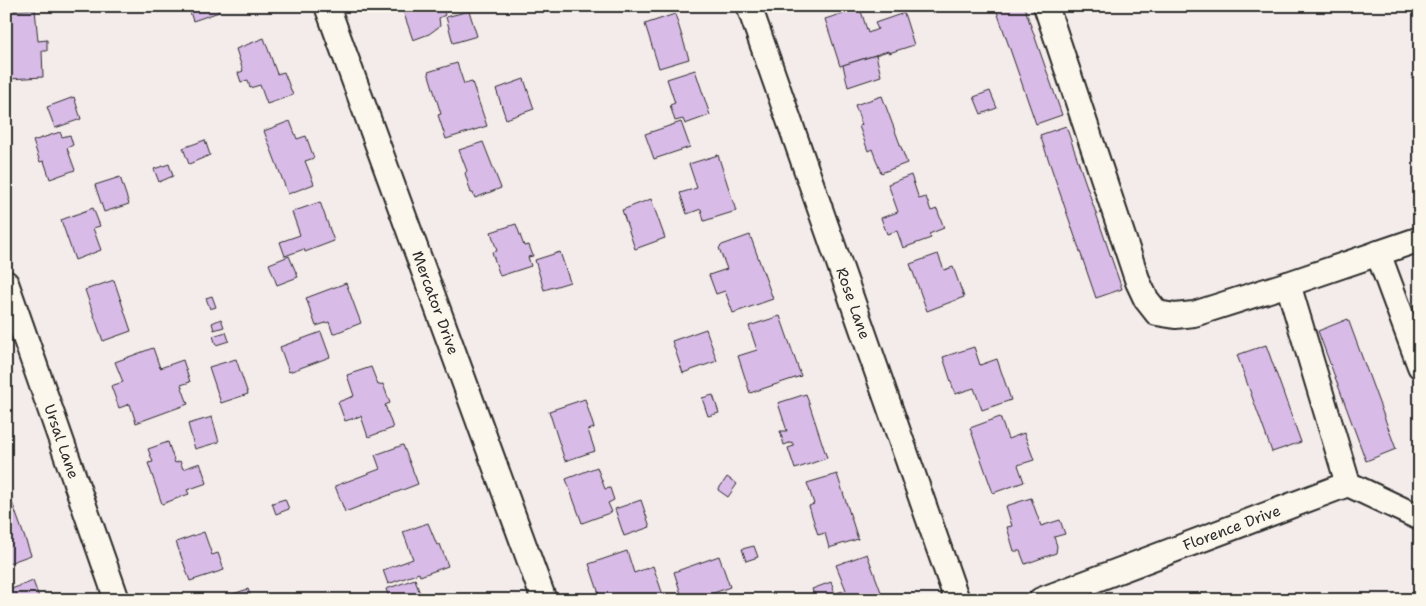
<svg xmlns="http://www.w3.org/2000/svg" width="1426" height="606" viewBox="0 0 1426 606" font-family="'Shantell Sans',sans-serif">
  <rect width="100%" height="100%" fill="#f4ebeb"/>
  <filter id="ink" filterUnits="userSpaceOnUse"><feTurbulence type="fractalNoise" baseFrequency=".02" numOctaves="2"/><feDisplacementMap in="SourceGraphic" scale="10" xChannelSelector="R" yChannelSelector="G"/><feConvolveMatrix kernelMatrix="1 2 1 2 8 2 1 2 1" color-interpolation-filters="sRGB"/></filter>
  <g filter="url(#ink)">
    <g fill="#d9bbe8" stroke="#2b2b2b">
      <polygon points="188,6 217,6 219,12 193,21"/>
      <polygon points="406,6 442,6 445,15 439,18 440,26 429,34 413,40 403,11 407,10"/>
      <polygon points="995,6 1024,6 1062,115 1036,124"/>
      <polygon points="860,8 868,33 878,29 875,23 904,13 914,45 889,53 888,51 840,66 825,19"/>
      <polygon points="35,9 38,41 47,40 47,51 42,51 43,77 10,79 6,11"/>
      <polygon points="469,11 477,36 453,43 446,17"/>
      <polygon points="675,14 689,59 659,68 645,24"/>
      <polygon points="264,38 277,74 284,72 293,95 267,104 260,85 250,88 248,80 241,82 238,73 243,71 236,49"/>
      <polygon points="876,55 881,76 848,87 843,65"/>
      <polygon points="457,63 464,84 472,82 487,126 446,139 438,115 441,114 428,72"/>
      <polygon points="695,70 710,115 685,124 683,119 675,121 670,105 675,103 667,79"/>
      <polygon points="524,79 534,109 506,119 496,89"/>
      <polygon points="990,91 997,108 981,114 974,97"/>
      <polygon points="882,96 907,163 881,173 872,149 868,151 859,126 862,125 855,105"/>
      <polygon points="74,97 81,119 55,128 47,107"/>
      <polygon points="290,121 297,139 306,136 314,158 305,161 314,184 288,194 264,131"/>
      <polygon points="681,122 690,147 654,159 645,134"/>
      <polygon points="1066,126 1122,289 1096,298 1040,135"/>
      <polygon points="60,132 62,137 70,135 73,145 67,148 75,170 50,179 44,161 40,162 33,141"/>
      <polygon points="205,140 210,155 189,164 183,148"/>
      <polygon points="483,142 501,188 475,198 473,193 471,193 465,173 467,171 459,150"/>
      <polygon points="718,155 736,211 704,221 701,209 687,214 680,193 697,188 689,164"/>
      <polygon points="169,164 173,176 159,182 154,169"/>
      <polygon points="911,175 919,199 926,197 931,211 937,209 944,228 929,234 931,238 903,248 897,231 887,234 881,218 898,212 888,184"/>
      <polygon points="120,177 129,204 104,212 95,185"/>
      <polygon points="651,199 665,238 635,249 622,210"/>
      <polygon points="320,202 334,241 305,252 304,249 285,256 280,242 300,235 292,212"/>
      <polygon points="93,208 100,226 93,228 101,250 75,260 61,220"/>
      <polygon points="516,224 524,246 529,245 533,256 528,257 531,266 500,276 492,252 497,251 491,232"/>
      <polygon points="750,235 773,299 733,313 725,291 716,294 709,275 727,269 719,248 722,245"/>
      <polygon points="560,252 570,282 544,290 535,260"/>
      <polygon points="938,254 944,270 953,267 964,297 927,311 910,264"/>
      <polygon points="289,256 298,277 277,285 269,264"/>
      <polygon points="114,280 131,331 103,341 85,290"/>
      <polygon points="346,283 361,323 333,334 329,322 316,326 306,298"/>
      <polygon points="212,296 216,307 210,309 206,298"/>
      <polygon points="780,316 801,376 750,393 738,356 757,350 749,326"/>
      <polygon points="221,319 224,327 214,330 212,323"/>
      <polygon points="1348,319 1396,449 1366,461 1318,331"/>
      <polygon points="706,329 717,361 683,373 672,341"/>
      <polygon points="226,332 229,341 216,345 213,336"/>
      <polygon points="321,332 330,357 289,372 280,347"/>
      <polygon points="1266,345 1301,442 1272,452 1237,355"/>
      <polygon points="974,347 980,365 997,359 1011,400 982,410 974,388 955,394 943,357"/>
      <polygon points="153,348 160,368 183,360 190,382 181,385 188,404 136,423 130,404 119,408 111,386 123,382 115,362"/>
      <polygon points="236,359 248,394 221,403 209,367"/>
      <polygon points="371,367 378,385 383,384 390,403 385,405 393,428 368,437 361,416 345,421 338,402 354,396 347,375"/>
      <polygon points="806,394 827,458 795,469 788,448 794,446 792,442 784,445 780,431 787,431 778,403"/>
      <polygon points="713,395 719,413 708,416 702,398"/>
      <polygon points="585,399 594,428 588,430 595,451 565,461 549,411"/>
      <polygon points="212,417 219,442 195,449 188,424"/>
      <polygon points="1000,417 1008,439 1024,433 1034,460 1018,465 1024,482 993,493 970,428"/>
      <polygon points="168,442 175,463 180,461 183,469 200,463 207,483 187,490 189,494 162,504 148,463 153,462 148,449"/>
      <polygon points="403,445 418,484 345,512 335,486 380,469 375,455"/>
      <polygon points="597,467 605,489 610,488 614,500 608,503 612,512 582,523 566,479"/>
      <polygon points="837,474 858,539 829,548 825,533 818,535 809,506 814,504 807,483"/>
      <polygon points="727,477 737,484 728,497 718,490"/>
      <polygon points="9,494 31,555 6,564 6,495"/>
      <polygon points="1031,498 1041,526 1060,520 1065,534 1054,537 1057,546 1056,553 1025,564 1020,551 1014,551 1007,527 1012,526 1006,506"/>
      <polygon points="285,499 289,509 276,514 272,503"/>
      <polygon points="641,500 650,527 624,536 615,509"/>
      <polygon points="428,523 437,545 440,544 448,566 420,576 419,573 388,584 383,570 413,559 403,532"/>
      <polygon points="204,532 212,555 218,553 224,570 190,581 176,542"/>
      <polygon points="754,546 758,557 746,561 742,549"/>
      <polygon points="627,551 634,573 653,566 663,595 650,600 601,600 589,564"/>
      <polygon points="867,554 884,600 838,600 836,593 846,590 836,565"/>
      <polygon points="719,556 730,587 695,600 683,600 674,572"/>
      <polygon points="415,579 422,600 390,600 386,589"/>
      <polygon points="33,581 40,600 7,600 6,591"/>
      <polygon points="831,582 837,600 816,600 812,589"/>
      <polygon points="248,589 252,600 225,600 224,597"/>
    </g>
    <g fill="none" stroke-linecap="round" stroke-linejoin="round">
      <g stroke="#2b2b2b" stroke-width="28">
        <g id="minor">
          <path id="s1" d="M327,6L544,600"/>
          <path id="s2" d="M749,6L957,600"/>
          <polyline points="1046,6 1138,282 1146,299 1157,313 1175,316 1194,314 1288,284 1420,239"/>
          <polyline points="1378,253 1420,366"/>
          <path id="s3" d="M6,283L117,600"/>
          <polyline points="1288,284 1348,484"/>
          <path id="s4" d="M1041,600L1348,484L1420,518"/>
        </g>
      </g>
      <use href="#minor" stroke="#fbf7ec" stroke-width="24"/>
    </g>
  </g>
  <g text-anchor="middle" stroke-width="4.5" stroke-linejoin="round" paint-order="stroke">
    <g font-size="15" fill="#2b2b2b" stroke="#fbf7ec">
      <text dy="5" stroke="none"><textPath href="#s1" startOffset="316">Mercator Drive</textPath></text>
      <text dy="5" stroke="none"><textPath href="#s2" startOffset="315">Rose Lane</textPath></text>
      <text dy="5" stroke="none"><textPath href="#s3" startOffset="168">Ursal Lane</textPath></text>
      <text dy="5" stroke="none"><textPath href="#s4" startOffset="204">Florence Drive</textPath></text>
    </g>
  </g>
  <rect width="1426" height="606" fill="none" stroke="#fbf7ec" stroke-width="25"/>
  <rect x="12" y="12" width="1401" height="581" fill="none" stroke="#2b2b2b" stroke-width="2" filter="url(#ink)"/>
</svg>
